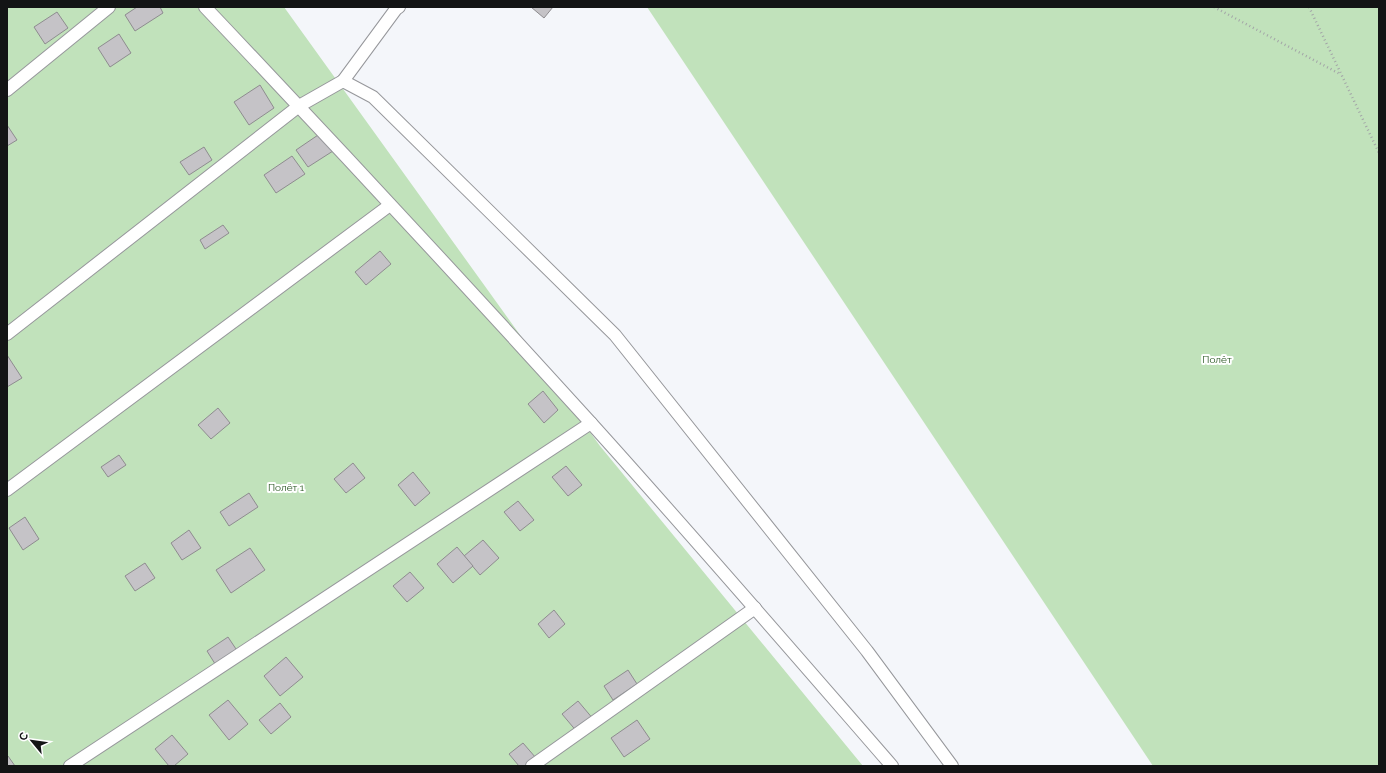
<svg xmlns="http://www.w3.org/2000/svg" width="1386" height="773" viewBox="0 0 1386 773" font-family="Raleway,sans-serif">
  <rect width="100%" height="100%" fill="#f4f6fa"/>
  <g fill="#c1e2bb">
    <polygon points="7,7 284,7 600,446 863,766 7,766"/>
    <polygon points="647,7 1379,7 1379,766 1153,766"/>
  </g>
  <g fill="#c5c3c7" stroke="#8e8c8f">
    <polygon points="137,7 160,7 163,13 135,31 125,15"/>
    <polygon points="531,7 553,7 544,18"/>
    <polygon points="57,12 68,28 45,44 34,27"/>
    <polygon points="119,34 131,53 110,67 98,48"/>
    <polygon points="260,85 274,108 249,125 234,102"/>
    <polygon points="7,125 17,140 7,146"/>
    <polygon points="321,133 333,151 308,167 296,150"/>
    <polygon points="204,147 212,160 189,175 180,162"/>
    <polygon points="292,156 305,174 276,193 264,175"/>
    <polygon points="223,225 229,233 205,249 200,240"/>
    <polygon points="380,251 391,264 366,285 355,272"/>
    <polygon points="7,355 22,378 7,387"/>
    <polygon points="543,391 558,410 544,423 528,404"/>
    <polygon points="218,408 230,423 211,439 198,425"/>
    <polygon points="119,455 126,465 108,477 101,467"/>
    <polygon points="353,463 365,478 346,493 334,479"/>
    <polygon points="566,466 582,485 568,496 552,477"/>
    <polygon points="413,472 430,493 415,506 398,485"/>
    <polygon points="249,493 258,507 229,526 220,512"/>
    <polygon points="518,501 534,520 520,531 504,512"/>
    <polygon points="25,517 39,539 23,550 9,528"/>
    <polygon points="189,530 201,548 182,560 171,543"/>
    <polygon points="483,540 499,558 480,575 464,556"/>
    <polygon points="457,547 473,566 453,583 437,564"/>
    <polygon points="250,548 265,570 231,593 216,570"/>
    <polygon points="145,563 155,578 135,591 125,576"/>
    <polygon points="410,572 424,588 407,602 393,586"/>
    <polygon points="554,610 565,624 549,638 538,624"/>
    <polygon points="228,637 238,652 217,667 207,651"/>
    <polygon points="286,657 303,677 280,696 264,676"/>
    <polygon points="628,670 637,684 613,700 604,686"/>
    <polygon points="228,700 248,724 229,740 209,715"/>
    <polygon points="578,701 594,720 578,733 562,714"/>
    <polygon points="280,703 291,717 271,734 259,720"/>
    <polygon points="637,720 650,739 624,757 611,738"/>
    <polygon points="172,735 188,754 174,766 169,766 155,749"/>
    <polygon points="523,743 536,758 527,766 519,766 509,754"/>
    <polygon points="7,756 8,756 15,766 7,766"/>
  </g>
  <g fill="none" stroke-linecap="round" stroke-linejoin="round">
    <g stroke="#96979b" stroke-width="14">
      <g id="service">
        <path d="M205,7C335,144 463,282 590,422C692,535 792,651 892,766"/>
        <polyline points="343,81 396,9 399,7"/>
        <polyline points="7,90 109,7"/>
        <polyline points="7,334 299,106 343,81 373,97 615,335 867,651 952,766"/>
        <polyline points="7,490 390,205"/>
        <polyline points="70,766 591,423"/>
        <polyline points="532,766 755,608"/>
      </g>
    </g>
    <g stroke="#a3a5a7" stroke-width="2.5" stroke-dasharray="1 3" stroke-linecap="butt">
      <polyline points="1214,7 1340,74"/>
      <polyline points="1309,7 1379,153"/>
    </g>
    <use href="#service" stroke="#fff" stroke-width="12"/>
  </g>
  <g text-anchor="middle" stroke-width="4" stroke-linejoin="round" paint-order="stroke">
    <g font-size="10" fill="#26541e" stroke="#fff">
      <text x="1217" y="363">Полёт</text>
      <text x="286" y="491">Полёт 1</text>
    </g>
  </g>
  <rect width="1386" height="773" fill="none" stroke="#131415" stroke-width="16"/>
  <g transform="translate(32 741) rotate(299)" stroke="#ffffff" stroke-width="3" paint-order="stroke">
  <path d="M0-3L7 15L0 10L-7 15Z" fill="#131415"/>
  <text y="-6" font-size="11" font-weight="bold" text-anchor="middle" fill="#131415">С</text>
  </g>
</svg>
